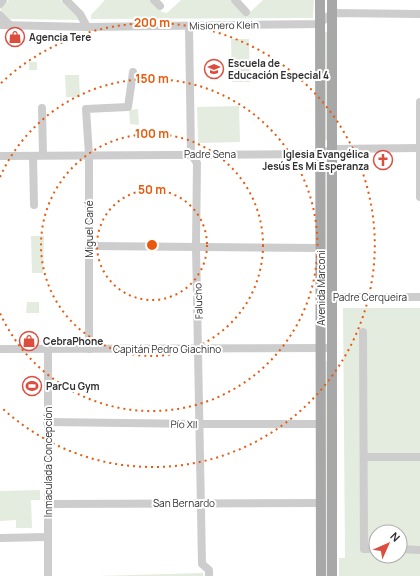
<svg xmlns="http://www.w3.org/2000/svg" width="420" height="576" viewBox="0 0 420 576" font-family="Manrope,sans-serif">
  <rect width="100%" height="100%" fill="#fff"/>
  <g fill="#e4ecdf" fill-rule="evenodd">
    <polygon points="9,0 60,0 81,20 10,19 0,9"/>
    <polygon points="105,0 149,0 162,12 167,13 181,0 230,0 246,16 263,0 314,0 313,18 91,19 91,15"/>
    <polygon points="323,32 327,32 328,140 324,140"/>
    <polygon points="231,39 249,39 250,82 232,82"/>
    <rect x="29" y="62" width="8" height="8"/>
    <polygon points="65,75 79,75 80,97 66,97"/>
    <polygon points="239,106 240,142 198,143 197,107"/>
    <polygon points="138,109 139,125 130,124 129,110"/>
    <polygon points="324,160 328,161 328,284 324,283"/>
    <polygon points="31,236 44,236 43,273 32,273"/>
    <polygon points="27,302 39,302 39,313 26,313"/>
    <path d="M343,308H420V576H339V558H345ZM376,532H400V556H376Z"/>
    <polygon points="324,361 329,361 329,576 325,576"/>
    <polygon points="40,490 40,500 31,500 32,528 16,528 16,520 0,521 0,491"/>
    <polygon points="203,573 203,576 97,576"/>
  </g>
  <g fill="none" stroke-linecap="round" stroke-linejoin="round">
    <g stroke="#cdcdcd" stroke-width="8">
      <polyline points="66,0 80,14 87,27"/>
      <polyline points="154,0 160,6"/>
      <polyline points="235,0 246,12"/>
      <polyline points="0,4 3,0"/>
      <polyline points="0,15 9,24"/>
      <polyline points="0,25 87,27 319,24 332,13 420,14"/>
      <polyline points="189,26 191,154 197,163 196,246 202,564 209,570 209,576"/>
      <polyline points="420,102 420,197"/>
      <polyline points="42,108 43,155"/>
      <polyline points="0,156 320,154 332,149 420,148"/>
      <polyline points="33,156 34,205"/>
      <polyline points="89,246 321,248"/>
      <polyline points="321,297 420,297"/>
      <polyline points="363,332 364,549 376,549"/>
      <polyline points="0,349 333,348"/>
      <polyline points="48,349 48,576"/>
      <polyline points="89,349 89,155 86,109 128,107 133,72"/>
      <polyline points="47,422 200,424 320,424"/>
      <polyline points="364,457 420,457"/>
      <polyline points="48,504 321,503"/>
      <polyline points="0,538 48,537"/>
      <polyline points="400,549 420,550"/>
    </g>
    <g stroke="#a8a8a8" stroke-width="10">
      <polyline points="320,0 321,576"/>
      <polyline points="332,0 332,576"/>
    </g>
  </g>
  <g fill="none" stroke="#e8590c" stroke-width="2" stroke-dasharray="2 4">
    <circle cx="152" cy="245" r="55"/>
    <circle cx="152" cy="245" r="111"/>
    <path d="M0 177A166 166 0 1 1 0 313"/>
    <path d="M1 83A222 222 0 1 1 1 407"/>
  </g>
  <defs>
    <g id="shop-ring" transform="scale(1)"><circle r="9.5" fill="#fff" stroke="#dd4d3d" stroke-width="1.5"/><path d="M-5-2.5h2.3a2.7 3.5 0 0 1 5.4 0H5L5.5 6h-11ZM-1.5-2.5h3a1.5 2.3 0 0 0-3 0Z" fill="#dd4d3d"/></g>
    <g id="school-ring" transform="scale(1)"><circle r="9.5" fill="#fff" stroke="#dd4d3d" stroke-width="1.5"/><path d="M0-5L7-2L0 1L-7-2ZM-4 1L0 2.5L4 1V4Q0 6-4 4Z" fill="#dd4d3d"/></g>
    <g id="church-ring" transform="scale(1)"><circle r="9.5" fill="#fff" stroke="#dd4d3d" stroke-width="1.5"/><path d="M-1.2-6h2.4v3.5h3.3v2.4h-3.3V6h-2.4V-.1h-3.3v-2.4h3.3Z" fill="#dd4d3d"/></g>
    <g id="stadium-ring" transform="scale(1)"><circle r="9.5" fill="#fff" stroke="#dd4d3d" stroke-width="1.5"/><path d="M0-5a6.5 5 0 1 0 0 10a6.5 5 0 1 0 0-10ZM-3.5-1.8h7v3.6h-7Z" fill="#dd4d3d"/></g>
  </defs>
  <g fill-rule="evenodd">
    <use href="#shop-ring" x="15" y="37"/>
    <use href="#school-ring" x="214" y="69"/>
    <use href="#church-ring" x="383" y="160"/>
    <use href="#shop-ring" x="29" y="341"/>
    <use href="#stadium-ring" x="32" y="386"/>
  </g>
  <g text-anchor="middle" stroke-width="4" stroke-linejoin="round" paint-order="stroke">
    <g font-size="10" fill="#303030" stroke="#fff">
      <text transform="translate(224 25) rotate(-1)" y="4">Misionero Klein</text>
      <text x="210" y="158">Padre Sena</text>
      <text transform="translate(89 229) rotate(-90)" y="4">Miguel Cané</text>
      <text transform="translate(321 288) rotate(-90)" y="4">Avenida Marconi</text>
      <text x="370" y="301">Padre Cerqueira</text>
      <text transform="translate(198 301) rotate(-92)" y="4">Falucho</text>
      <text x="167" y="353">Capitán Pedro Giachino</text>
      <text transform="translate(184 424) rotate(1)" y="4">Pío XII</text>
      <text transform="translate(48 462) rotate(-90)" y="4">Inmaculada Concepción</text>
      <text x="184" y="507">San Bernardo</text>
    </g>
    <g font-size="10" font-weight="bold" fill="#303030" stroke="#fff" text-anchor="start">
      <text x="29" y="41">Agencia Tere</text>
      <text x="228" y="67">Escuela de<tspan x="228" dy="12">Educación Especial 4</tspan></text>
      <text x="369" y="158" text-anchor="end">Iglesia Evangélica<tspan x="369" dy="12">Jesús Es Mi Esperanza</tspan></text>
      <text x="43" y="345">CebraPhone</text>
      <text x="46" y="390">ParCu Gym</text>
    </g>
  </g>
  <circle cx="152" cy="245" r="6" fill="#e8590c" stroke="#fff" stroke-width="2"/>
  <g font-size="12" text-anchor="middle" font-weight="bold" fill="#e8590c" stroke="#fff" stroke-width="4" stroke-linejoin="round" paint-order="stroke">
    <text x="152" y="27">200 m</text>
    <text x="152" y="83">150 m</text>
    <text x="152" y="138">100 m</text>
    <text x="152" y="194">50 m</text>
  </g>
  <g transform="translate(388 544) rotate(45)"><circle r="19" fill="#ffffff" stroke="#acacac"/>
  <path d="M0-3L7 15L0 10L-7 15Z" fill="#dd4d3d"/>
  <text y="-6" font-size="11" font-weight="bold" text-anchor="middle" fill="#303030">N</text>
  </g>
</svg>
